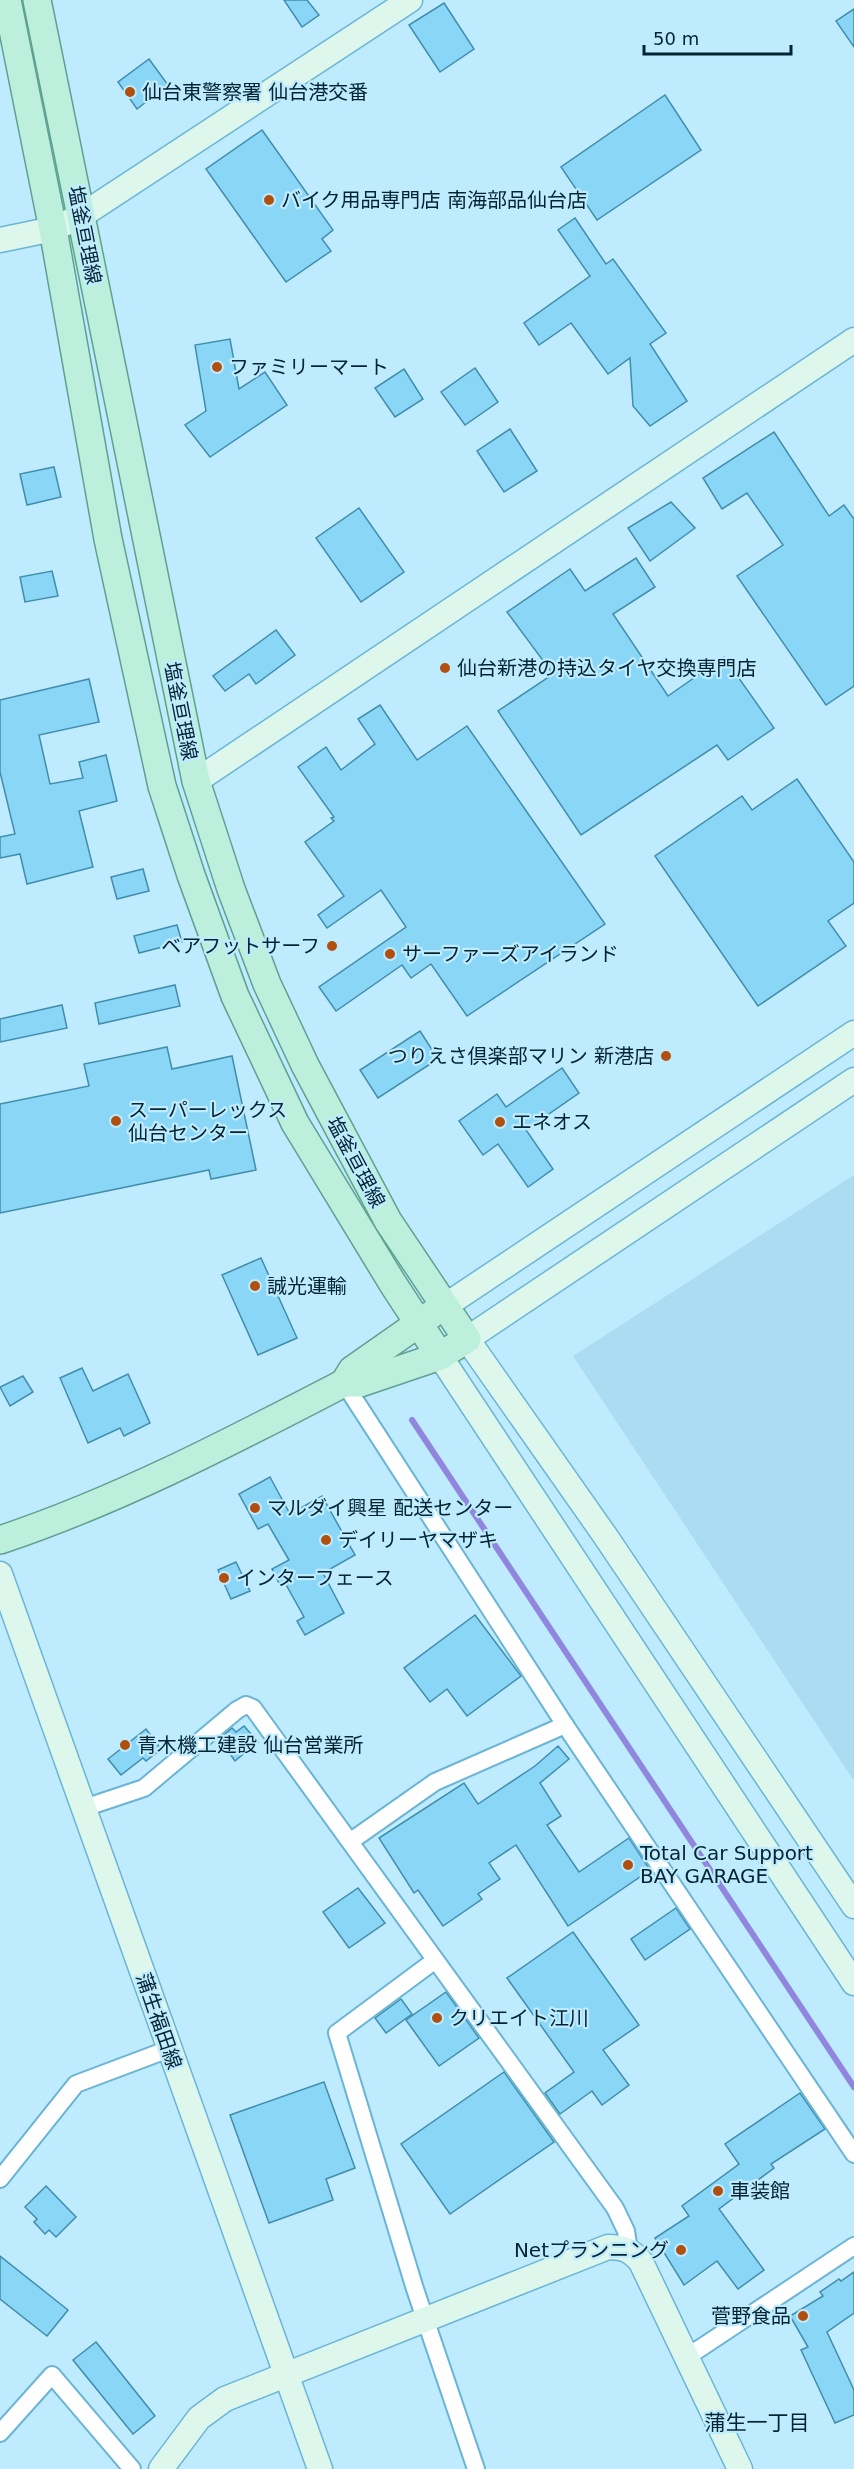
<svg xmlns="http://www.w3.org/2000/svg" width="854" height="2469" viewBox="0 0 854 2469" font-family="'DejaVu Sans','Noto Sans JP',sans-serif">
  <rect width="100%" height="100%" fill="#bfebff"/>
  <polygon fill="#acdcf2" points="854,1175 854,1781 573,1356"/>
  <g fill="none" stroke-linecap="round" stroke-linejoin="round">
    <polyline stroke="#9086de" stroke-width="6" points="412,1420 854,2087"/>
  </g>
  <g fill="#8ad6f7" stroke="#418dac" stroke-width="1.5">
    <polygon points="284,0 307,0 319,15 302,27"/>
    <polygon points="444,3 474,49 440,72 409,25"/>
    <polygon points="854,9 854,47 836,21"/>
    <polygon points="149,59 168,85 137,109 118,82"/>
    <polygon points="665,95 701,150 597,220 561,167"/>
    <polygon points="262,130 333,230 322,239 331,251 286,282 206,169"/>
    <polygon points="575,218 606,264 613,259 666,333 650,344 687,401 650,426 633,406 630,358 608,374 571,323 539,345 524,323 590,276 558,230"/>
    <polygon points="230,339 239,389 265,372 287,405 210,457 185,425 206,411 195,345"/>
    <polygon points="475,368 498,402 465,425 441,392"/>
    <polygon points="404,369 423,399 395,417 375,388"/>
    <polygon points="510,429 537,471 504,492 477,451"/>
    <polygon points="774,432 829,516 844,505 854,519 854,686 826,705 737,576 783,545 747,493 722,509 703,478"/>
    <polygon points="54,467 61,497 27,505 20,474"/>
    <polygon points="671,502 695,528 650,561 628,528"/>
    <polygon points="359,508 404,572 361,602 316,538"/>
    <polygon points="636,558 655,587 613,614 668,696 724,657 774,728 728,760 717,745 581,835 498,711 553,674 507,612 570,569 585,591"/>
    <polygon points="52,571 58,596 25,602 20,577"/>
    <polygon points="276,630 295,655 256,684 249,674 225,691 213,676"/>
    <polygon points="89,679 99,722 39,735 50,784 83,778 79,762 106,755 117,801 79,811 93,867 27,884 20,854 0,858 0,837 15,834 0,772 0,700"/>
    <polygon points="380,705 417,760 467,726 605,924 467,1016 431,964 411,978 402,965 336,1011 319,987 406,927 381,890 327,928 318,915 344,896 305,842 334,821 331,818 334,817 298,767 326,747 341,770 375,744 358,719"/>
    <polygon points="797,779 854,862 854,903 828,921 846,946 758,1006 655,856 742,796 752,810"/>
    <polygon points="143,869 149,891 117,899 111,877"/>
    <polygon points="177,925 182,942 139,953 134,936"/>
    <polygon points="175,985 180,1006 99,1024 95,1003"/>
    <polygon points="62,1005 67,1028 0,1042 0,1019"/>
    <polygon points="420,1031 438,1059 378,1098 360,1070"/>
    <polygon points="167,1047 172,1069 232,1056 256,1170 211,1179 209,1170 0,1213 0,1104 89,1086 84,1064"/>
    <polygon points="562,1068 579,1093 526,1130 553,1169 528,1187 498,1144 483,1155 459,1121 497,1094 506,1107"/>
    <polygon points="261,1258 297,1338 258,1355 222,1275"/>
    <polygon points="82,1368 93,1391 128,1374 150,1423 124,1436 120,1428 88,1443 60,1378"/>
    <polygon points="23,1376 33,1392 10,1406 0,1387"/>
    <polygon points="270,1477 290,1514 322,1496 355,1555 323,1573 344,1613 305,1635 297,1621 304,1617 285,1583 280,1585 272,1569 289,1560 268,1524 258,1529 239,1494"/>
    <polygon points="236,1562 250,1591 231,1599 218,1570"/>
    <polygon points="475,1615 521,1676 467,1716 447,1689 430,1702 404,1668"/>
    <polygon points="244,1726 258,1742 235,1761 219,1739 232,1728 236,1732"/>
    <polygon points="146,1729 161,1749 146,1761 143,1758 121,1775 108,1759"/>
    <polygon points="558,1746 569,1759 540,1783 561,1816 547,1825 579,1872 629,1838 650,1870 568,1926 516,1845 489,1863 500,1879 478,1894 482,1899 443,1926 418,1890 414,1893 379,1838 464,1783 478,1804 535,1766"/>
    <polygon points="358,1888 385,1923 349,1948 323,1912"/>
    <polygon points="676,1908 690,1929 645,1960 631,1939"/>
    <polygon points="573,1932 639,2025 603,2050 629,2085 602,2105 592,2091 560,2114 545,2093 574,2072 507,1978"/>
    <polygon points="446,1992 479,2038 439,2066 406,2020"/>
    <polygon points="401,1999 412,2014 386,2033 375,2018"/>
    <polygon points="504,2072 554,2142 450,2214 401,2144"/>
    <polygon points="324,2082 355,2168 326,2179 333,2200 269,2223 230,2115"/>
    <polygon points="800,2093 825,2129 771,2164 774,2168 719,2209 764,2270 738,2289 717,2261 684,2285 655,2238 689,2216 682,2206 739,2164 725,2144"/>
    <polygon points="46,2186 76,2217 56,2237 49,2230 45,2234 34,2222 37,2219 25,2207"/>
    <polygon points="0,2256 68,2310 47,2336 0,2299"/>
    <polygon points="854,2272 854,2313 827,2332 854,2390 854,2415 835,2423 801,2350 808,2347 790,2316 823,2296 820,2292 839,2279 841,2281"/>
    <polygon points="96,2342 155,2416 133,2434 73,2360"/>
  </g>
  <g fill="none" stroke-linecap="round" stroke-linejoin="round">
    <g stroke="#6ab5d6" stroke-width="20">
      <g id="street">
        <polyline points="344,1383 565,1725 854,2154"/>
        <polyline points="84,1808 144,1788 237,1710 246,1705 253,1708 615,2208 626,2231 629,2250"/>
        <polyline points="351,1841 435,1782 565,1725"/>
        <polyline points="434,1961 337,2033 415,2289 476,2469"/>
        <polyline points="0,2179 76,2084 169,2049"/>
        <polyline points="687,2357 854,2246"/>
        <polyline points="0,2433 52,2375 132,2469"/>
      </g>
    </g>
    <g stroke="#6ab5d6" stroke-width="27">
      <g id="secondary">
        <polyline points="0,240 53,229 81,216 410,0"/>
        <polyline points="196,781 854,340"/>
        <polyline points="854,1080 467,1339 606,1537 854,1906"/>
        <polyline points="445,1306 854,1033"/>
        <polyline points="440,1356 854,1983"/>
        <polyline points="0,1574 320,2469"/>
        <path d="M161,2469L199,2418L225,2399L608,2247C623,2247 631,2250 641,2262L740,2469"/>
      </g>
    </g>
    <g stroke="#5fa191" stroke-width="30">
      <g id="primary">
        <polyline points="7,0 53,229 108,539 162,786 191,875 235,996 295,1123 393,1284 440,1356"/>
        <polyline points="344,1383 352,1370 432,1314"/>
        <path d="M0,1540C120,1500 232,1441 344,1383H360L440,1356L467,1339L388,1221L305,1065L267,984L231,889L196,781L37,0"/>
      </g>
    </g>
    <use href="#street" stroke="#fff" stroke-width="16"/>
    <use href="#secondary" stroke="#def7ed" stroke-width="24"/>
    <use href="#primary" stroke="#bcefdc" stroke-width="27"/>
  </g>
  <g fill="#b1500e" stroke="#bfebff" stroke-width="2">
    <circle cx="130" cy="92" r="6"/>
    <circle cx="269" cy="200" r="6"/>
    <circle cx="217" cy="367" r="6"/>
    <circle cx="445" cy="668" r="6"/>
    <circle cx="332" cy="946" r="6"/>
    <circle cx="390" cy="954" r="6"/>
    <circle cx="666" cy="1056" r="6"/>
    <circle cx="116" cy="1121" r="6"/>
    <circle cx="500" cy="1122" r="6"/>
    <circle cx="255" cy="1286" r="6"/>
    <circle cx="255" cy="1508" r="6"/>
    <circle cx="326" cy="1540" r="6"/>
    <circle cx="224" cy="1578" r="6"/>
    <circle cx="125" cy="1745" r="6"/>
    <circle cx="628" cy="1865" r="6"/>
    <circle cx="437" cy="2018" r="6"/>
    <circle cx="718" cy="2191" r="6"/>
    <circle cx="681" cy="2250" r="6"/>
    <circle cx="803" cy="2316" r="6"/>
  </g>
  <g text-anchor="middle" stroke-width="4.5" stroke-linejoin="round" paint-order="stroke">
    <g font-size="20" fill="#032431" stroke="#bfebff" text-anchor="start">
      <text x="142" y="99">仙台東警察署 仙台港交番</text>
      <text x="281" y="207">バイク用品専門店 南海部品仙台店</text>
      <text x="229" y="374">ファミリーマート</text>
      <text x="457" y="675">仙台新港の持込タイヤ交換専門店</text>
      <text x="320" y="953" text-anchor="end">ベアフットサーフ</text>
      <text x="402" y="961">サーファーズアイランド</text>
      <text x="654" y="1063" text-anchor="end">つりえさ倶楽部マリン 新港店</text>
      <text x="128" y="1117">スーパーレックス<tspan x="128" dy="23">仙台センター</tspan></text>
      <text x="512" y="1129">エネオス</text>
      <text x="267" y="1293">誠光運輸</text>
      <text x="267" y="1515">マルダイ興星 配送センター</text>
      <text x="338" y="1547">デイリーヤマザキ</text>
      <text x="236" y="1585">インターフェース</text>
      <text x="137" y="1752">青木機工建設 仙台営業所</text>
      <text x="640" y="1860">Total Car Support<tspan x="640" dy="23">BAY GARAGE</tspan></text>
      <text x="449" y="2025">クリエイト江川</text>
      <text x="730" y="2198">車装館</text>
      <text x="669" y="2257" text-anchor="end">Netプランニング</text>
      <text x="791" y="2323" text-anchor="end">菅野食品</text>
    </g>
    <g font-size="20" fill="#032431" stroke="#bfebff">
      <text transform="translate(85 235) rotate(79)" y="7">塩釜亘理線</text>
      <text transform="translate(181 711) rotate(79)" y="7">塩釜亘理線</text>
      <text transform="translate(356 1162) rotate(62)" y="7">塩釜亘理線</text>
      <text transform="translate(159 2021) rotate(71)" y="7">蒲生福田線</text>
    </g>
    <g font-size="21" fill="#032431" stroke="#bfebff">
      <text x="757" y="2430">蒲生一丁目</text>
    </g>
  </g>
  <path d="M644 45v9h147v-9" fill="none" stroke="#032431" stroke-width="3"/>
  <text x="653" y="45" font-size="18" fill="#032431" stroke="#bfebff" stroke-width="4.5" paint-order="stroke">50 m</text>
</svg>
